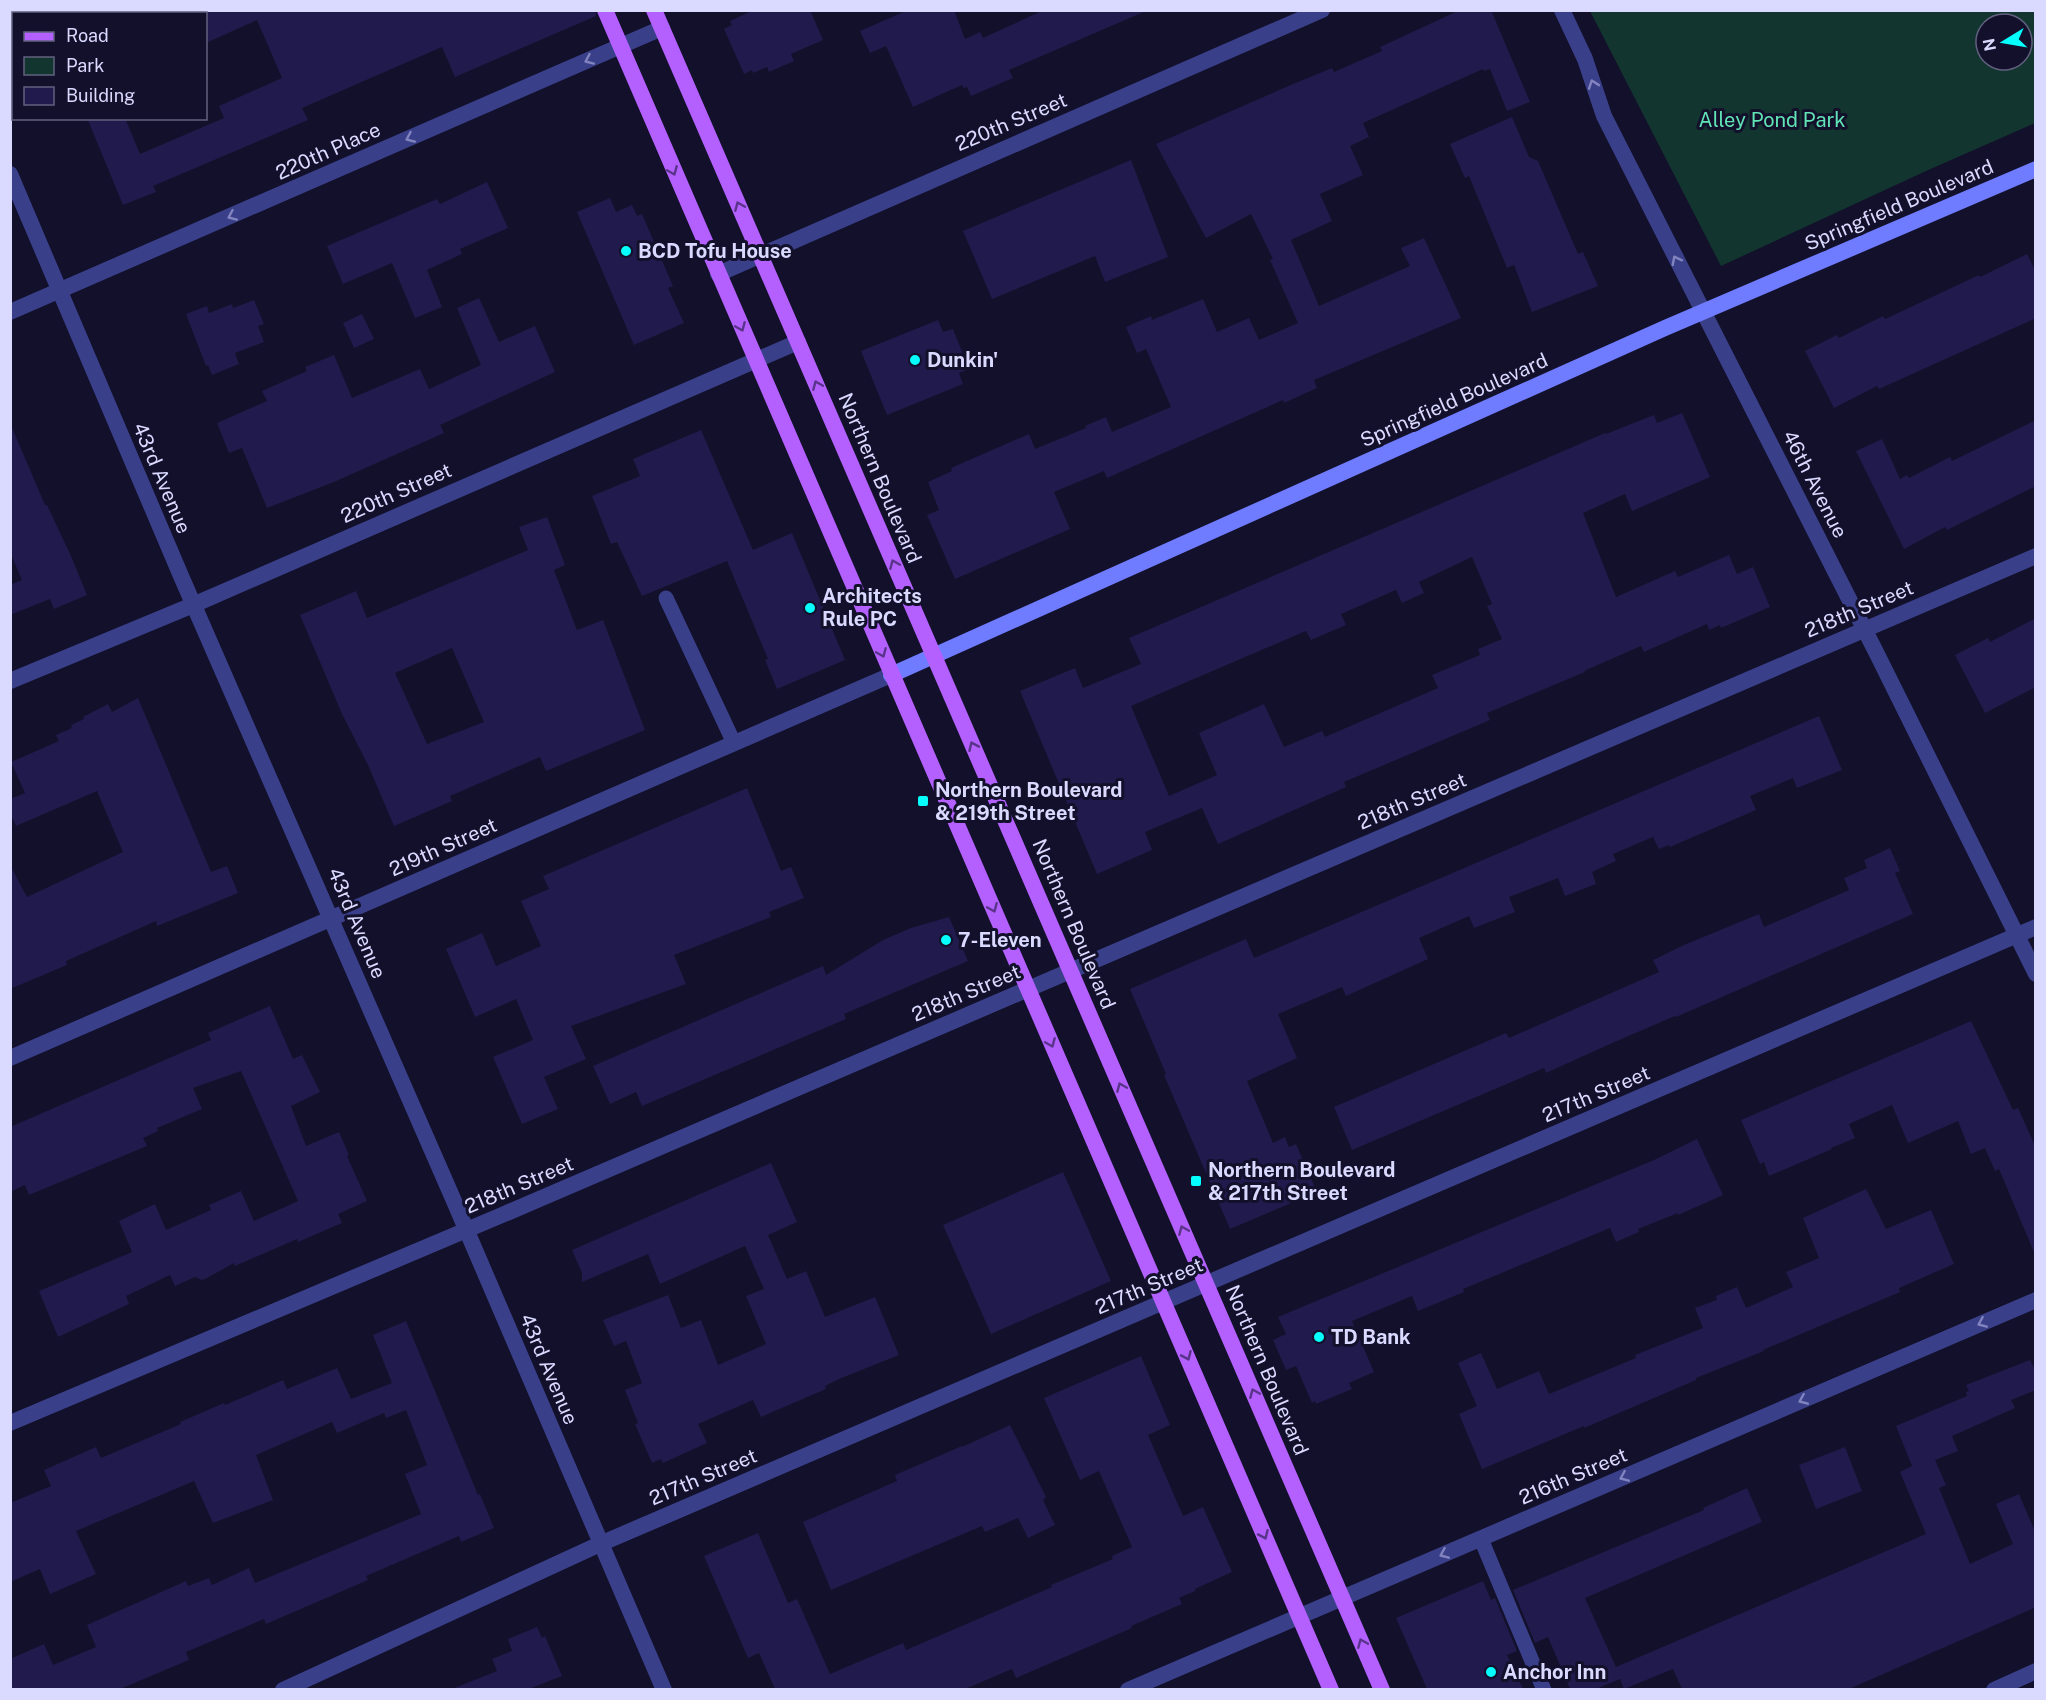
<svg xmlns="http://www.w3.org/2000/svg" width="2046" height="1700" viewBox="0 0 2046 1700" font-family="'Public Sans',sans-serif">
  <rect width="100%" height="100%" fill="#12102a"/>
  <path fill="#133530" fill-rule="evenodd" d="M1590,11H2035V123L1926,171L1721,266ZM1986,24H2022V60H1986Z"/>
  <g fill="#201b4c" fill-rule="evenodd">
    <polygon points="206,10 595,10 596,16 455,77 442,47 302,108 308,120 153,186 156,192 123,205 87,118 125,118 140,154 224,118 219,106 282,78 257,20 206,43"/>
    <polygon points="754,10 810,10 823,40 791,54 794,61 769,72 767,67 753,73 752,70 744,74 724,29 732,25 730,21"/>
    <polygon points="908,10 954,10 965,39 980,32 983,38 1044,10 1146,11 1009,70 1013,78 971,96 967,87 963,88 962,85 913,107 886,46 870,53 860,31"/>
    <polygon points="1460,10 1491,10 1530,102 1507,111 1490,69 1484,71 1483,69 1363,123 1369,137 1350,146 1363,175 1320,194 1332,221 1291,240 1319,306 1410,266 1401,248 1424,238 1461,318 1314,380 1317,388 1284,403 1283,400 1107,478 1104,471 1054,492 1070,529 955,579 927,515 939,510 928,482 952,471 951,468 1029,434 1035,449 1086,428 1085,426 1106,417 1112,432 1171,407 1146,349 1137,353 1126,327 1151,316 1152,320 1203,299 1217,332 1249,318 1259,340 1298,323 1270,260 1273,259 1251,214 1206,238 1156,144 1293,84 1332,68 1334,72 1382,51 1380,47"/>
    <polygon points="1512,117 1529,157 1538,161 1578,254 1583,252 1598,286 1532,312 1514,265 1507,268 1469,176 1465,178 1450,144"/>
    <polygon points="1131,160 1168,257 1105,282 1095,256 992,299 963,231"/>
    <polygon points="487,182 508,228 460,249 462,254 427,270 442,307 415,318 392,263 343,284 327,246 437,199 440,204"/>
    <polygon points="610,198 616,212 632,205 637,216 642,214 673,286 668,288 684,323 634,345 577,212"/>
    <polygon points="2027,254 2036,272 2036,318 1879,389 1877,386 1834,408 1805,351 1837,335 1839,338 1883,316 1885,319 1979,275 1980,277"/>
    <polygon points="479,298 499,342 535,326 555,372 440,425 444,433 334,482 267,508 242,448 229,453 217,423 267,401 262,391 307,371 305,367 334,355 352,398 420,369 429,389 481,365 457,308"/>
    <polygon points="254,300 264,324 258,326 264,342 235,353 239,364 212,375 208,365 206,366 186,314 207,306 209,313 232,304 233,308"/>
    <polygon points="362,314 374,339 354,348 343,323"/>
    <polygon points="938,320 943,332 953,329 969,369 959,373 963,384 887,415 861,351"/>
    <path d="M1682,413L1710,477L1632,511L1625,494L1583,513L1616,597L1675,571L1678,577L1729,555L1737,574L1753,567L1770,607L1721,628L1720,625L1709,630L1707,624L1644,652L1641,646L1584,671L1585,672L1487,713L1490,720L1344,782L1346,787L1218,844L1202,808L1145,832L1152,850L1097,874L1020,691L1075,668L1083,688L1141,664L1129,638L1605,433L1606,434L1654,415L1657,423ZM1472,557L1492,604L1487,606L1502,639L1478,649L1480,655L1432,675L1438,688L1325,737L1322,731L1284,747L1264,704L1199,733L1217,775L1169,796L1131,706L1306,631L1311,640L1346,625L1341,614L1396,590L1402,603L1424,593L1419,582Z"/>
    <polygon points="2036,420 2036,486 1947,530 1945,527 1904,549 1856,451 1882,439 1900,479 1907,475 1909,478 1950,457 1952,461"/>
    <polygon points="10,423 45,505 47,505 71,556 87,595 54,609 50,599 10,615 10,585 22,580 10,552"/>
    <polygon points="701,430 753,550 792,533 845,660 777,689 765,660 768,659 727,561 642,596 617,542 611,544 592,496 640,476 633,459"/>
    <path d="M547,517L565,565L554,570L577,630L603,620L645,730L546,771L540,757L450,796L452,801L394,826L368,765L342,714L300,615L356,591L367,618L528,550L519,527ZM452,648L484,722L427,744L395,673Z"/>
    <polygon points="2036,618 2036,687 1985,713 1955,655 1988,638 1990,642"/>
    <polygon points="138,698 211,872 227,866 238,893 157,926 156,921 66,961 67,965 10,989 10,865 27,897 123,852 97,791 16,826 10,813 10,799 25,793 11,762 59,741 56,735 72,728 71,725 84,719 83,717 108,704 112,712"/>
    <polygon points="1819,716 1842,770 1797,788 1793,778 1750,796 1756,810 1670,847 1669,845 1659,849 1653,837 1613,854 1616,861 1592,872 1596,884 1565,896 1558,878 1509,897 1515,912 1474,928 1469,916 1419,938 1428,959 1346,996 1342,987 1278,1014 1297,1058 1247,1081 1273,1143 1285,1137 1289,1147 1296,1144 1317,1192 1230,1229 1164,1075 1166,1074 1130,989 1246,939 1254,958"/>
    <polygon points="747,788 781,871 791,867 804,898 769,912 771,917 674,955 686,984 571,1026 586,1059 544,1077 558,1109 522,1124 493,1057 533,1040 516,999 475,1017 446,949 482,933 496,966 541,946 521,901 549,889 543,876"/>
    <polygon points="1890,848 1900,871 1895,873 1913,914 1676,1017 1675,1016 1610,1044 1546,1073 1544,1068 1352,1150 1334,1107 1506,1033 1509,1038 1659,972 1653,960 1684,945 1759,914 1764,927 1849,890 1844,878 1867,868 1864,860"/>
    <polygon points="949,917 968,961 844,1014 846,1019 642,1106 636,1092 610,1104 593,1066 823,966 826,975 883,940 911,928"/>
    <polygon points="270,1006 293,1059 302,1055 320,1092 291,1106 306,1146 339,1132 349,1155 347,1156 367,1201 338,1214 342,1223 298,1242 297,1239 235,1266 234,1263 207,1278 202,1280 195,1277 175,1286 170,1275 126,1296 129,1304 58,1337 39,1291 132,1252 119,1221 155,1204 166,1230 211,1210 209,1205 241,1191 254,1221 298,1201 241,1071 193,1088 202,1109 157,1128 158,1131 143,1138 147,1146 29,1195 25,1185 10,1192 10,1127 211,1040 208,1033"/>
    <polygon points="1971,1021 2013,1110 2018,1108 2036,1148 2036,1257 1999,1169 1995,1171 1985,1148 1971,1154 1958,1121 1908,1143 1892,1105 1849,1124 1855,1138 1831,1148 1832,1149 1769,1176 1764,1162 1760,1164 1741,1120"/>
    <polygon points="1697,1139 1723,1195 1678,1215 1678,1213 1638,1229 1639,1232 1616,1242 1610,1228 1463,1289 1464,1292 1418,1311 1412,1296 1352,1321 1374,1372 1349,1383 1352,1389 1316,1404 1315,1401 1312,1403 1296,1366 1286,1370 1273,1340 1286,1334 1278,1317 1654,1160"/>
    <polygon points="771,1163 797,1222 768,1235 787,1279 806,1271 825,1317 875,1297 899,1355 839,1379 825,1386 826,1389 761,1417 753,1400 698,1424 707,1443 663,1463 661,1459 652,1463 635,1424 638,1423 625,1390 642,1383 626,1341 614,1346 603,1320 668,1295 681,1328 701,1320 718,1365 766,1344 746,1296 764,1289 745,1246 660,1284 648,1254 582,1282 582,1273 572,1250"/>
    <polygon points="1063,1172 1111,1281 991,1334 943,1225"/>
    <polygon points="1866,1189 1886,1229 1931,1210 1954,1264 1899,1288 1900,1292 1763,1350 1764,1351 1696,1378 1696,1380 1584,1428 1584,1426 1482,1469 1459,1414 1477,1406 1458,1363 1481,1353 1497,1389 1539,1371 1549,1394 1636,1358 1635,1355 1703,1328 1695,1308 1717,1300 1716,1296 1737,1287 1746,1308 1793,1287 1786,1272 1819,1258 1803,1218"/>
    <polygon points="406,1321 478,1495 480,1494 494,1528 461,1542 459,1536 366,1576 368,1580 266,1624 264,1619 186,1652 189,1660 120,1689 10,1689 10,1659 44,1644 53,1665 96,1647 87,1625 186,1581 188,1586 209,1578 212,1585 249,1568 255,1583 421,1514 405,1474 427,1465 406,1410 386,1418 384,1413 337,1433 332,1422 256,1455 273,1500 213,1523 194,1481 76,1531 96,1574 50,1594 40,1569 10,1582 10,1503 51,1486 44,1470 96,1447 101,1458 181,1424 180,1422 224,1403 225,1405 283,1380 287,1389 337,1368 351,1399 392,1383 373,1335"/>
    <polygon points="1141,1356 1170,1425 1148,1435 1183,1516 1203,1507 1232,1572 1195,1589 1195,1591 1179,1598 1182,1604 1131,1626 1132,1628 1016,1678 1012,1669 965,1689 775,1689 759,1653 748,1658 704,1556 758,1533 788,1603 797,1599 830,1674 903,1643 906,1650 1052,1587 1051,1585 1113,1559 1112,1556 1132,1547 1099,1471 1080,1480 1044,1398"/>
    <polygon points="2030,1360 2036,1372 2036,1390 2011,1400 2015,1408 1952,1436 1958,1451 1935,1460 1946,1485 1939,1488 1970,1564 2013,1544 1996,1504 2019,1494 2036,1534 2036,1607 1849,1689 1682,1689 1673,1669 1624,1689 1620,1679 1596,1689 1570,1689 1548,1637 1535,1643 1513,1590 1704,1510 1703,1508 1747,1488 1762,1522 1585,1598 1616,1667 1926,1534 1900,1472 1912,1466 1896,1426 1967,1396 1966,1392 1969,1391 1966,1385"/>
    <polygon points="1010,1425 1046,1497 1043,1500 1055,1525 1028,1538 1018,1518 985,1532 982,1526 831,1590 803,1522 897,1481 895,1475 962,1446 962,1447"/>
    <polygon points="1845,1447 1862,1491 1816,1509 1799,1465"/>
    <polygon points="1483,1581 1491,1600 1495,1598 1517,1651 1507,1655 1523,1689 1427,1689 1396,1618"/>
    <polygon points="537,1627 542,1638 545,1636 562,1676 529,1689 452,1689 497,1671 492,1659 512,1651 508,1639"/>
  </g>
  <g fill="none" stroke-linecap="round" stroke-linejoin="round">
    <g stroke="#3a3f8a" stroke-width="15">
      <polyline points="666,598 734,743"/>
      <polyline points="1481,1539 1544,1690"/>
    </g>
    <g stroke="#3a3f8a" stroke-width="16">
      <polyline points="1562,10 1585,59 1604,116 1877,654 2036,974"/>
      <polyline points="35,14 41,10"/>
      <polyline points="10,26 14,24"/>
      <polyline points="10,174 181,576 454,1201 664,1690"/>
      <polyline points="718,274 1322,10"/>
      <polyline points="10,312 662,28"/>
      <polyline points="10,681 193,605 798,342"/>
      <polyline points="10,1058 891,675"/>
      <polyline points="10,1423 502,1215 2036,556"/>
      <polyline points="283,1690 600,1544 2036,927"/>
      <polyline points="1128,1690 2036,1300"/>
      <polyline points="1994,1690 2036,1671"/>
    </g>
    <polyline stroke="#707cff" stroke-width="16" points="891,675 1665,328 2036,169"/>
    <g stroke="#b360ff" stroke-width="16">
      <polyline points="605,10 1331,1690"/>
      <polyline points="654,10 1382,1690"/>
    </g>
  </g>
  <defs><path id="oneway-chevron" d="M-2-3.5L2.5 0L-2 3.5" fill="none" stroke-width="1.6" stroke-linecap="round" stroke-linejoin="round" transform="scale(1.5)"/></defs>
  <g stroke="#8284bf">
    <use href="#oneway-chevron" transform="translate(589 60) rotate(156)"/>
    <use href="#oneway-chevron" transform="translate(1593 84) rotate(-109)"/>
    <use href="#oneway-chevron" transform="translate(410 138) rotate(156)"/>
    <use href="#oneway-chevron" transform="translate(232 216) rotate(156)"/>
    <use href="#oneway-chevron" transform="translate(1676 260) rotate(-117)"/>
    <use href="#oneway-chevron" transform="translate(1982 1323) rotate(157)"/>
    <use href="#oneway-chevron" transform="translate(1803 1400) rotate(157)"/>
    <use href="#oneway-chevron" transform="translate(1624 1477) rotate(157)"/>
    <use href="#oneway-chevron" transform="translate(1444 1554) rotate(157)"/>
  </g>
  <g stroke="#5a348a">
    <use href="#oneway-chevron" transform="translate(673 171) rotate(67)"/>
    <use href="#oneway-chevron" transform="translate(739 206) rotate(-113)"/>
    <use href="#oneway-chevron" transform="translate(741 327) rotate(67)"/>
    <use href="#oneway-chevron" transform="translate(817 385) rotate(-113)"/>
    <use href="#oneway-chevron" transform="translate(894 564) rotate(-113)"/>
    <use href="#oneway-chevron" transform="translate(882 653) rotate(67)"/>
    <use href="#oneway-chevron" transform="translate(973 746) rotate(-114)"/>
    <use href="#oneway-chevron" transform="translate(993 908) rotate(67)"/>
    <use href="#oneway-chevron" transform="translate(1051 1043) rotate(67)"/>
    <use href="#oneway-chevron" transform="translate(1121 1087) rotate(-113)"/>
    <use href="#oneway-chevron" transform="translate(1183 1230) rotate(-113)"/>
    <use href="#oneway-chevron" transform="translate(1187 1356) rotate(66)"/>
    <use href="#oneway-chevron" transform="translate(1254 1393) rotate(-113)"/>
    <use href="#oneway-chevron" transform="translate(1264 1535) rotate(66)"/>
    <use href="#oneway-chevron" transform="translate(1362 1643) rotate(-113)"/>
  </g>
  <g fill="#05fffe" stroke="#12102a" stroke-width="2">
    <circle cx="626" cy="251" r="6"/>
    <circle cx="915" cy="360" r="6"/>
    <circle cx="810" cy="608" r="6"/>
    <rect x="917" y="795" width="12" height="12" rx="3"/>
    <circle cx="946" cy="940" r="6"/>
    <rect x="1190" y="1175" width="12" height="12" rx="3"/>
    <circle cx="1319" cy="1337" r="6"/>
    <circle cx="1491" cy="1672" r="6"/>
  </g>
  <g text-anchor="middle" stroke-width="6" stroke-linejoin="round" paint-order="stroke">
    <g font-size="20" fill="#61e4b5" stroke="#12102a">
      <text x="1772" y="127">Alley Pond Park</text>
    </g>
    <g font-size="20" fill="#dad9ff" stroke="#12102a">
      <text transform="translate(1011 122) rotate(-23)" y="7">220th Street</text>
      <text transform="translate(328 151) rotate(-24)" y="7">220th Place</text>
      <text transform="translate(1899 205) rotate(-23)" y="7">Springfield Boulevard</text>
      <text transform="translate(1454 400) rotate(-24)" y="7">Springfield Boulevard</text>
      <text transform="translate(162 478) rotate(67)" y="7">43rd Avenue</text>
      <text transform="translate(880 478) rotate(67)" y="7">Northern Boulevard</text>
      <text transform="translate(1815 484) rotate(63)" y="7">46th Avenue</text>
      <text transform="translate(396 493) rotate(-24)" y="7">220th Street</text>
      <text transform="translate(1859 609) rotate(-23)" y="7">218th Street</text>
      <text transform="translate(1412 801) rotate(-23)" y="7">218th Street</text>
      <text transform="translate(443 847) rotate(-24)" y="7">219th Street</text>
      <text transform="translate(357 923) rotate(67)" y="7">43rd Avenue</text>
      <text transform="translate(1074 924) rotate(67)" y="7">Northern Boulevard</text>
      <text transform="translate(966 993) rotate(-23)" y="7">218th Street</text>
      <text transform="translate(1596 1094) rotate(-23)" y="7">217th Street</text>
      <text transform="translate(519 1185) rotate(-23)" y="7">218th Street</text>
      <text transform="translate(1149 1286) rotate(-23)" y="7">217th Street</text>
      <text transform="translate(549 1369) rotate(67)" y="7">43rd Avenue</text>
      <text transform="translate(1267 1370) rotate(67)" y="7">Northern Boulevard</text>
      <text transform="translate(1573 1476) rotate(-23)" y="7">216th Street</text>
      <text transform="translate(703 1477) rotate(-23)" y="7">217th Street</text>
    </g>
    <g font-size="20" font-weight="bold" fill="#dad9ff" stroke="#12102a" text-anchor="start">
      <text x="638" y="258">BCD Tofu House</text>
      <text x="927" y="367">Dunkin'</text>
      <text x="822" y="603">Architects<tspan x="822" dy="23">Rule PC</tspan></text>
      <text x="935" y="797">Northern Boulevard<tspan x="935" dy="23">&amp; 219th Street</tspan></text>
      <text x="958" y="947">7-Eleven</text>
      <text x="1208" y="1177">Northern Boulevard<tspan x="1208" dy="23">&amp; 217th Street</tspan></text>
      <text x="1331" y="1344">TD Bank</text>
      <text x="1503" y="1679">Anchor Inn</text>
    </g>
  </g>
  <rect width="2046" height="1700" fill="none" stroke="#dad9ff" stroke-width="24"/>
  <rect x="12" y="12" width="195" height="108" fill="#12102a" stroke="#62607f" stroke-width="1.5"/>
  <rect x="24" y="32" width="30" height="9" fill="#b360ff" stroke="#62607f" stroke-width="1.5"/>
  <text x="66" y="42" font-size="18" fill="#dad9ff">Road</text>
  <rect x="24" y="57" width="30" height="18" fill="#133530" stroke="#62607f" stroke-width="1.5"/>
  <text x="66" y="72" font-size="18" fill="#dad9ff">Park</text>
  <rect x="24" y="87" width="30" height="18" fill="#201b4c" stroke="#62607f" stroke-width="1.5"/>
  <text x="66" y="102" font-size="18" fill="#dad9ff">Building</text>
  <g transform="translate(2004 42) rotate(259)"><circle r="28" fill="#12102a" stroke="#62607f" stroke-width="1.5"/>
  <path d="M0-4.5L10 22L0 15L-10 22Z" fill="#05fffe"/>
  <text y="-9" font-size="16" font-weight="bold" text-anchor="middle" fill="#dad9ff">N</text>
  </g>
</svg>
